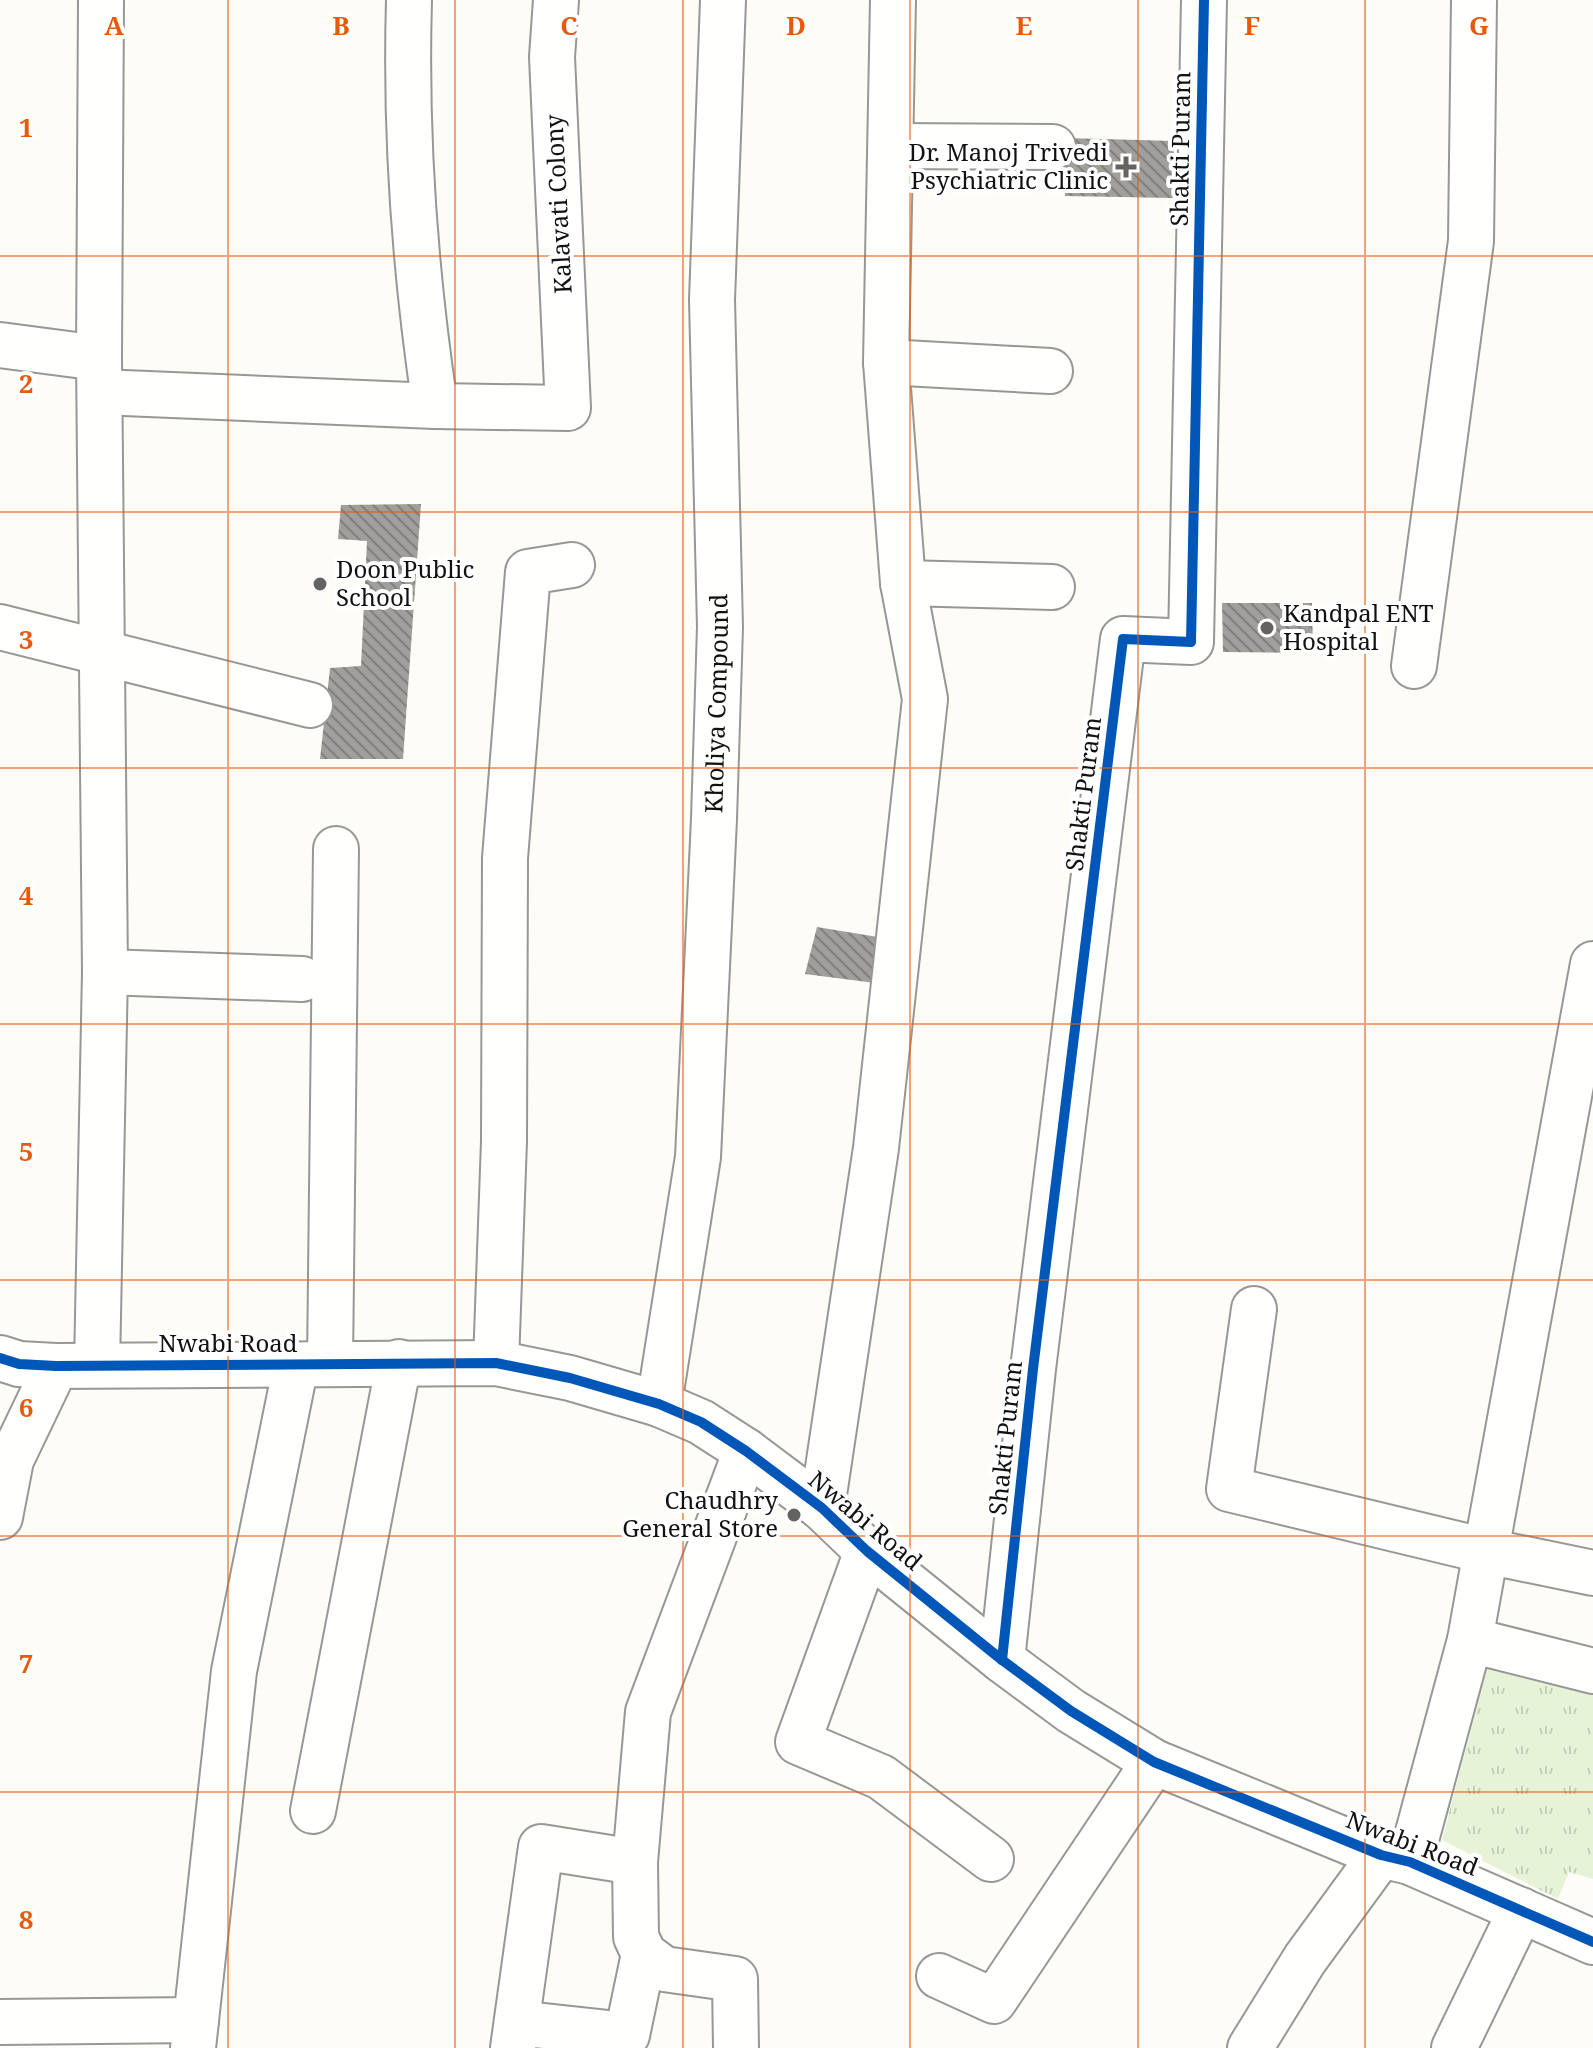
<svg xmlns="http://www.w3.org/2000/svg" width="1593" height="2048" viewBox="0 0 1593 2048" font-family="'Noto Serif',serif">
  <defs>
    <pattern id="grass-tufts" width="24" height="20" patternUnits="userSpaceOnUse" patternTransform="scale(2)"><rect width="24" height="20" fill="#e7f3d7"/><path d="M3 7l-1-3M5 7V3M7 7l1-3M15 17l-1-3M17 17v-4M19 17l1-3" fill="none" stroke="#c5cfb8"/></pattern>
    <pattern id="building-back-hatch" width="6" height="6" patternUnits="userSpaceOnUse" patternTransform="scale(2)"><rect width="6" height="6" fill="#a19f9c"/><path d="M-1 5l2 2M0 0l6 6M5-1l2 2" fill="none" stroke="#82807e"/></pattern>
  </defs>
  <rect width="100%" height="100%" fill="#fdfcf7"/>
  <polygon fill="url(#grass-tufts)" points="1489,1660 1593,1685 1593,1879 1569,1872 1558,1899 1442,1840"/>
  <g fill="url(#building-back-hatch)">
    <polygon points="1066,138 1174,141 1173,198 1065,196"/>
    <polygon points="421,504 403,759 320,759 330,668 361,666 367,541 338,539 341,505"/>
    <polygon points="1222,603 1312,603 1313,653 1223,652"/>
    <polygon points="817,927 890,939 883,984 805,974"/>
  </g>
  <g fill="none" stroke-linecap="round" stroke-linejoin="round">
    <g stroke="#979795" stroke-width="48">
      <g id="minor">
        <path d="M409,0C405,136 415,272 435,406"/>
        <polyline points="892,146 1053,147"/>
        <polyline points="0,345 99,358"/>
        <polyline points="886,362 1050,371"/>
        <polyline points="100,392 435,406 568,408 552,57 556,0"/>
        <polyline points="903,583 1052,587"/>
        <polyline points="0,627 310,705"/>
        <polyline points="1414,666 1471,241 1474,0"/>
        <polyline points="1593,964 1486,1551 1593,1573"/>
        <polyline points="105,972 302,979"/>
        <polyline points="1254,1309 1229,1489 1486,1551 1470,1640 1410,1862"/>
        <polyline points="0,1358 19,1364 56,1366 496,1363 570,1378 659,1404 701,1422 746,1451 822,1508 867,1551 1002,1660 1071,1711 1154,1762 1381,1855 1410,1862 1593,1942"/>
        <polyline points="330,1362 336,849"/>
        <polyline points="496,1363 504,1141 505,858 528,572 572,565"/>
        <polyline points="97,1365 105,972 99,358 101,0"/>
        <path id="s1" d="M659,1404L698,1157L714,819L720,627L712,300L723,0"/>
        <polyline points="822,1508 876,1148 925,699 903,583 886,362 893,0"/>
        <polyline points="0,1517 11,1460 56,1366"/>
        <polyline points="867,1551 798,1742 881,1777 991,1859"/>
        <polyline points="1470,1640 1593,1671"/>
        <polyline points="1002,1660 1033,1369 1123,639 1191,642 1204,0"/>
        <polyline points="313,1811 399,1362"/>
        <polyline points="939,1976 994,2001 1154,1762"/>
        <polyline points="0,2022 196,2020"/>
        <polyline points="517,2023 627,2035 644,1954"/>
        <polyline points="193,2048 234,1671 296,1365"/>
        <polyline points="513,2048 541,1847 635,1862"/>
        <polyline points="736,2048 735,1979 664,1969 644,1954 636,1937 635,1862 648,1712 746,1451"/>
        <polyline points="1250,2048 1305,1959 1381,1855"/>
        <polyline points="1454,2048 1521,1910"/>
      </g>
    </g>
    <use href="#minor" stroke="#fffffe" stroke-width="44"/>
    <g stroke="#fff" stroke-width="15">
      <g id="cycleway">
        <polyline points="0,1358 19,1364 56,1366 496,1363 570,1378 659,1404 701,1422 746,1451 822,1508 867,1551 1002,1660 1071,1711 1154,1762 1381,1855 1410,1862 1593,1942"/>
        <polyline points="1002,1660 1033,1369 1123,639 1191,642 1204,0"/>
      </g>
    </g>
    <use href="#cycleway" stroke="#0057b8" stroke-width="10"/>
  </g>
  <path fill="none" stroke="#e8590c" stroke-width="2" stroke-opacity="0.55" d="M228,0V2048M455,0V2048M683,0V2048M910,0V2048M1138,0V2048M1365,0V2048M0,256H1593M0,512H1593M0,768H1593M0,1024H1593M0,1280H1593M0,1536H1593M0,1792H1593"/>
  <g fill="#646362" stroke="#fff" stroke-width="3">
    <path d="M1122 155h8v8h8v8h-8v8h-8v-8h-8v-8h8z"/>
    <circle cx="320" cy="584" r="8"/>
    <circle cx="1267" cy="628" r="8"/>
    <circle cx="794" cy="1515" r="8"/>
  </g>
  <g text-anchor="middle" stroke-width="8" stroke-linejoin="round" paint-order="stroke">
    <g font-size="24" fill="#111" stroke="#fff">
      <text transform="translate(1181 149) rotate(-89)" y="8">Shakti Puram</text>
      <text transform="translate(559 204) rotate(-93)" y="8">Kalavati Colony</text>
      <text dy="8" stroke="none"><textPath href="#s1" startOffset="704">Kholiya Compound</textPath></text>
      <text transform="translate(1084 794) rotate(-83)" y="8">Shakti Puram</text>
      <text x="228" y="1352">Nwabi Road</text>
      <text transform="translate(1006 1438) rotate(-84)" y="8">Shakti Puram</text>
      <text transform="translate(865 1521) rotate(40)" y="8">Nwabi Road</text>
      <text transform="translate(1412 1844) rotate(21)" y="8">Nwabi Road</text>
    </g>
    <g font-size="24" fill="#111" stroke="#fff" text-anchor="end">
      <text x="1108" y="161">Dr. Manoj Trivedi<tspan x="1108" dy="28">Psychiatric Clinic</tspan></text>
      <text x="336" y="578" text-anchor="start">Doon Public<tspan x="336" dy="28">School</tspan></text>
      <text x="1283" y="622" text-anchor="start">Kandpal ENT<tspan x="1283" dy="28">Hospital</tspan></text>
      <text x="778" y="1509">Chaudhry<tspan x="778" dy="28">General Store</tspan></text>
    </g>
  </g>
  <g font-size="26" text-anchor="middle" font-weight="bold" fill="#e8590c" stroke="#fff" stroke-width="8" stroke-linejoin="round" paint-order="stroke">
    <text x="114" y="35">A</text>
    <text x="341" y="35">B</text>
    <text x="569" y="35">C</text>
    <text x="796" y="35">D</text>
    <text x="1024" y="35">E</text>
    <text x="1252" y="35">F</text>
    <text x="1479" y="35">G</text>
    <text x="26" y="137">1</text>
    <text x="26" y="393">2</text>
    <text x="26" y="649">3</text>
    <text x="26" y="905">4</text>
    <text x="26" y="1161">5</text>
    <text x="26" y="1417">6</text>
    <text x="26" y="1673">7</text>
    <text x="26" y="1929">8</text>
  </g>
</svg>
